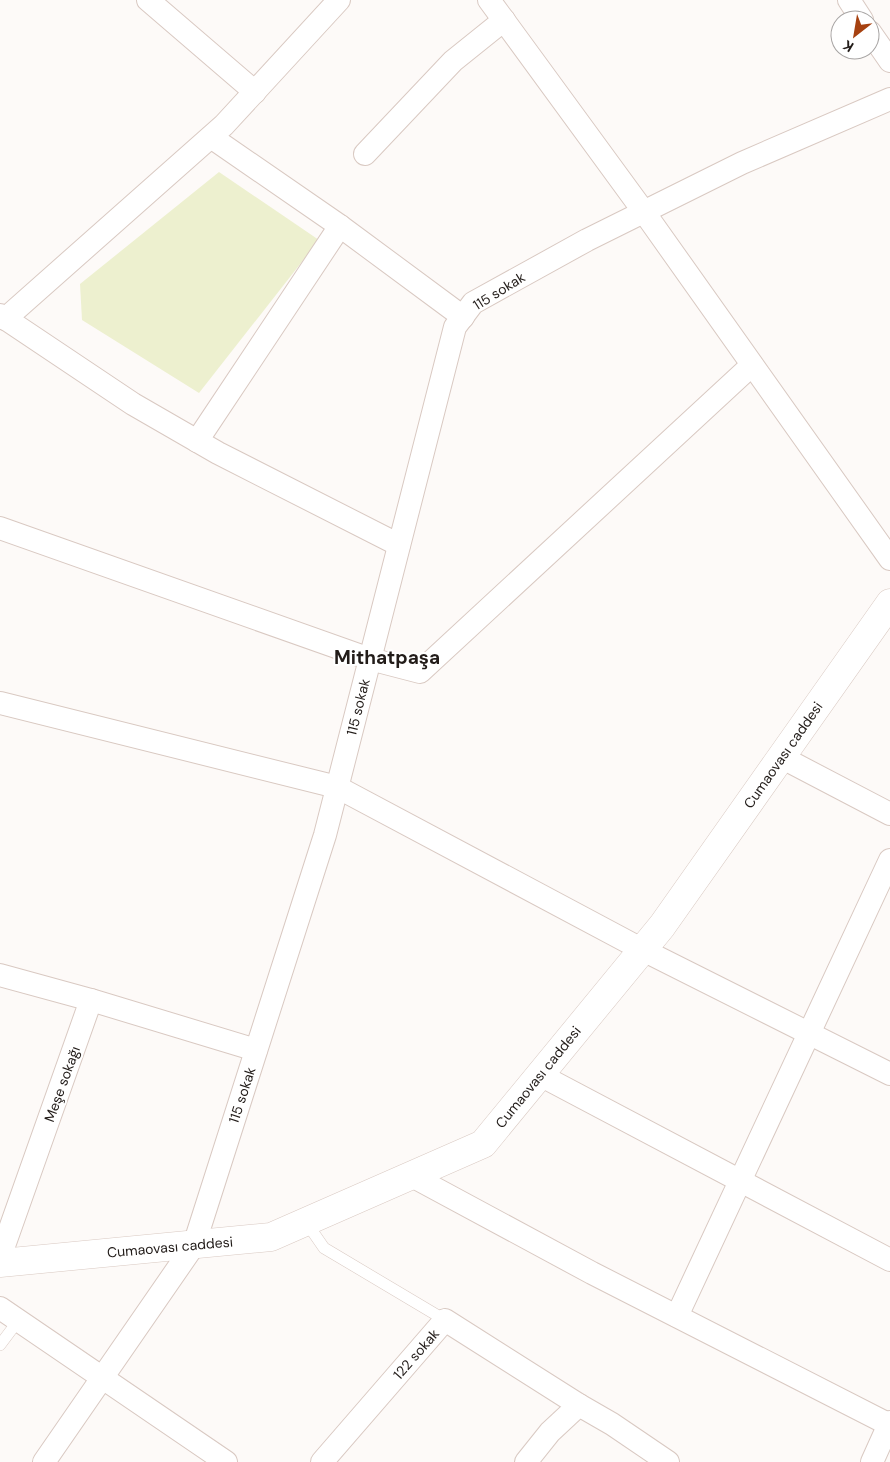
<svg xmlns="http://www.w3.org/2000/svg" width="890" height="1462" viewBox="0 0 890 1462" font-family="'DM Sans',sans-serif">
  <rect width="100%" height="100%" fill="#fdfaf8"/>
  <polygon fill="#edf0cf" points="219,172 319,240 199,393 82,320 80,284"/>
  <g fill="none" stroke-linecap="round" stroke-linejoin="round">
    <g stroke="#d9c9c2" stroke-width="12">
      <g id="lane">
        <polyline points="306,1222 324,1248 445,1320"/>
        <polyline points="0,1345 18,1321"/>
      </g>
    </g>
    <g stroke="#d9c9c2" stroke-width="24">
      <g id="street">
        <polyline points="148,0 255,92"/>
        <polyline points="489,0 644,212 890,559"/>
        <polyline points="849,0 862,20"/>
        <polyline points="870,32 890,61"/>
        <polyline points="211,137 340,226 463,317"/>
        <polyline points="365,154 453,61 504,20"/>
        <polyline points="0,315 133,404 218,453 399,545"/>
        <polyline points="5,319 224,125 339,0"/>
        <polyline points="197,441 340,226"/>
        <polyline points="0,528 370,659 420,672 752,365"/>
        <polyline points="0,703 337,787 643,950 890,1074"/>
        <polyline points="781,757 890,814"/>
        <polyline points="0,975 91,1000 0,1257"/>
        <polyline points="91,1000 256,1050"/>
        <polyline points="540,1075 890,1260"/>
        <polyline points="412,1176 592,1273 890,1425"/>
        <polyline points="0,1308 226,1462"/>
        <polyline points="677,1316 890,860"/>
        <polyline points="44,1462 194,1245 325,835 455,327 473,303 587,240 742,163 890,99"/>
        <polyline points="322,1462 445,1320 579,1405"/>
        <polyline points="526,1462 550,1432 579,1405 612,1424 668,1462"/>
        <polyline points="872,1462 890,1422"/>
      </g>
    </g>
    <g stroke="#d9c9c2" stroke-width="29">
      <polyline id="secondary" points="0,1263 271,1237 483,1144 662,926 890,603"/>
    </g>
    <use href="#lane" stroke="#fff" stroke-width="11"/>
    <use href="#street" stroke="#fff" stroke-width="22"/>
    <use href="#secondary" stroke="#fff" stroke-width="28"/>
  </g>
  <g text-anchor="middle" stroke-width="4" stroke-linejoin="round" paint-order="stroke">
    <g font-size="14" fill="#221c19" stroke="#fff">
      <text transform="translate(499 291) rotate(-32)" y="5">115 sokak</text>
      <text transform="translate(358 707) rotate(-76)" y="5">115 sokak</text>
      <text transform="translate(783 755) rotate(-55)" y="5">Cumaovası caddesi</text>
      <text transform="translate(538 1077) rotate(-51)" y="5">Cumaovası caddesi</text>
      <text transform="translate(62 1084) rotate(-70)" y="5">Meşe sokağı</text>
      <text transform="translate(242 1095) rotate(-72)" y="5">115 sokak</text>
      <text transform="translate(170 1247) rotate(-5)" y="5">Cumaovası caddesi</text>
      <text transform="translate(416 1354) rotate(-49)" y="5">122 sokak</text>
    </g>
    <g font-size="19" font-weight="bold" fill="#221c19" stroke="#fff">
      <text x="387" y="664">Mithatpaşa</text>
    </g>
  </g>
  <g transform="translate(855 35) rotate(211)"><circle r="24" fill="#ffffff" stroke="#a7a4a3"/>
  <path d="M0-4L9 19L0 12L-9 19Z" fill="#a64110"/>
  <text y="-8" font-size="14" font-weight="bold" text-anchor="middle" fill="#221c19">K</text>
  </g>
</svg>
